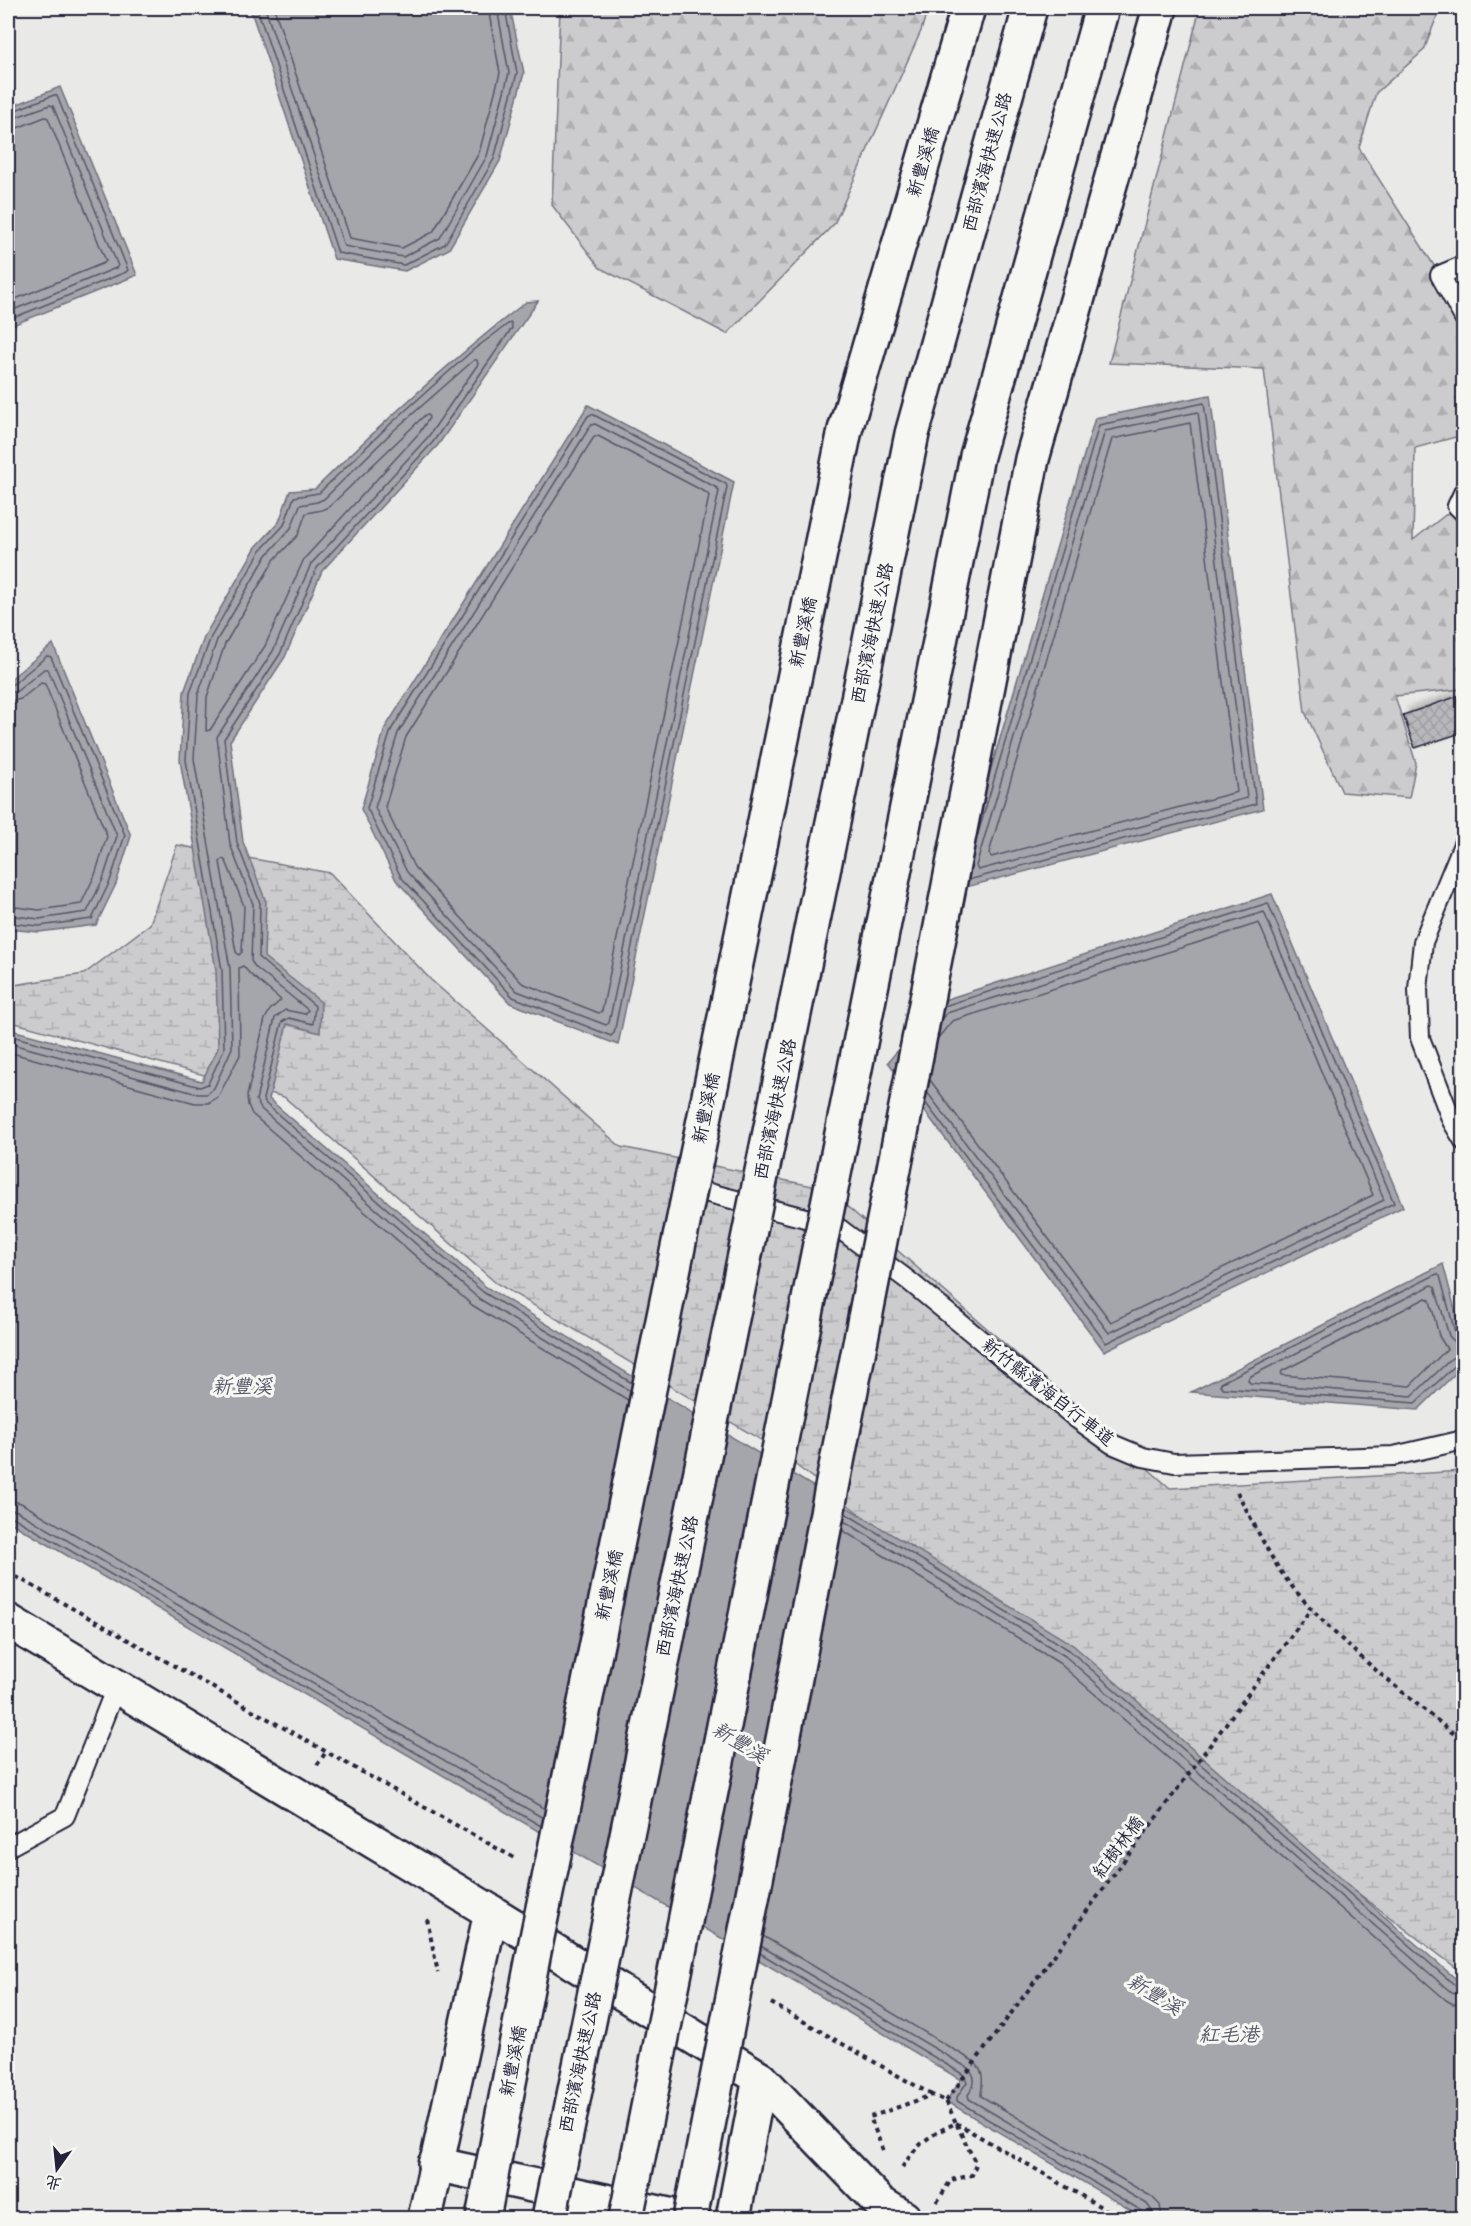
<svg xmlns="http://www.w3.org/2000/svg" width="1471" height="2226" viewBox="0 0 1471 2226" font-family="'Gochi Hand','LXGW WenKai TC',sans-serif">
  <defs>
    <pattern id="forest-firs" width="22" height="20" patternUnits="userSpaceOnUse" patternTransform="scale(1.5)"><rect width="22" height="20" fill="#ccccce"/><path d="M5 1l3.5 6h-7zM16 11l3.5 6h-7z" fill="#afafb2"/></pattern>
    <pattern id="wetland-marsh" width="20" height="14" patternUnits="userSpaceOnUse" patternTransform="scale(1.5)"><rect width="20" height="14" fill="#ccccce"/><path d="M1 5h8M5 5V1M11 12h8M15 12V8" fill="none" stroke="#afafb2"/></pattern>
    <pattern id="building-cross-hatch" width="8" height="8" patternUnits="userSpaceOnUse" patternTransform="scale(1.5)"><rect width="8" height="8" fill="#b8b8bc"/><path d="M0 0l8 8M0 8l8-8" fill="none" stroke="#9e9ea2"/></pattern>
    <filter id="shadow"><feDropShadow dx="5.5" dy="-5.5" stdDeviation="3" flood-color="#0004"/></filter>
  </defs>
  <rect width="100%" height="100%" fill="#e9e9e7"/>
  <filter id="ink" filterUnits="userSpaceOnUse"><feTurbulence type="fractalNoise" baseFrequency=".0167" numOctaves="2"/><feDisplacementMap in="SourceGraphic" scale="12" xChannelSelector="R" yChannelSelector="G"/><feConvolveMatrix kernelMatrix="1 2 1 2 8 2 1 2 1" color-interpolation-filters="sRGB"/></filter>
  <g filter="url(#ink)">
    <g fill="url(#forest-firs)" stroke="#777784" stroke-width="1.5">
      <polygon points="562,8 928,8 921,31 834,224 727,334 600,268 552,205 560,10"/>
      <polygon points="1200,8 1440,8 1424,50 1376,93 1359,148 1440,275 1463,318 1463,435 1415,448 1413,540 1457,506 1463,513 1463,689 1395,696 1416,763 1409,798 1342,792 1305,712 1264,369 1109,363"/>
    </g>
    <polygon fill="url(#wetland-marsh)" stroke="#777784" stroke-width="1.5" points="177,845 330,873 431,980 621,1147 827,1189 1170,1488 1463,1471 1463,1973 768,1444 496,1283 284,1097 8,1021 8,986 84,974 150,924"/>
    <g fill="#a5a5ac" stroke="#71717f" stroke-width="1.5">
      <polygon points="250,8 510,8 524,73 500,161 449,249 405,271 334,259"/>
      <polygon points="60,87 137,275 8,327 8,108"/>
      <path d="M538,301L438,445L322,571L285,657L230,741L243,842L266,902L264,957L321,1002L320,1033L287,1024L269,1099L486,1287L1073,1645L1463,1985V2218H1144L946,2101L961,2080L851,2014L8,1521V1029L202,1081L218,1048L216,970L180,760L184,692L205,635L256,547L279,522L290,491L315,489C382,423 451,360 526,302Z"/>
      <polygon points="1210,395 1263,809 955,890 1095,418"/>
      <polygon points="588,405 734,482 618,1045 510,1003 396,880 361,809 385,728"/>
      <polygon points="53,644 131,836 116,884 96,925 39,932 8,929 8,681"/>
      <polygon points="1272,894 1403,1207 1104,1351 888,1062 938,1002"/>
      <polygon points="1443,1264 1463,1340 1463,1366 1418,1410 1191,1392"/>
    </g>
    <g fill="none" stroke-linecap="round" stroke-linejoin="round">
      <g stroke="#565668" stroke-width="1.5">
        <polyline points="257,8 338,253 404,265 445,244 494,159 517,73 505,8"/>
        <polyline points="265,8 344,246 403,257 440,238 487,156 509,73 497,8"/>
        <polyline points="274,8 350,238 402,248 433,232 479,153 500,73 488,8"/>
        <polyline points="8,113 54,95 57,96 128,270 126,272 8,320"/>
        <polyline points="8,120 50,105 53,106 118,266 116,268 8,312"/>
        <polyline points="8,129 17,128 45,117 48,118 106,261 104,263 8,302"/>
        <polygon points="1198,412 1247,798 978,870 976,866 1105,431"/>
        <polygon points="592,414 726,484 727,487 614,1033 611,1036 513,997 401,877 367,808 391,730 588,416"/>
        <polygon points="425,415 428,415 429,418 420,432 304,559 265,646 210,730 206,731 207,697 225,644 274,560 298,535 306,513 322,510 330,506"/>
        <polygon points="1190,423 1237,792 991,857 989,853 1112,439"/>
        <polygon points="595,424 717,488 719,491 609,1023 606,1025 517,991 407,872 375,808 398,733 591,425"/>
        <polygon points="598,436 707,493 709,496 602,1011 599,1013 522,983 414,867 385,807 406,737 594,437"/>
        <polyline points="8,685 13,684 47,656 51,657 125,835 110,881 92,919 39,926 8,923"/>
        <polyline points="8,693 17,691 44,669 48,669 117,836 103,879 87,912 39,919 8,915"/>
        <polyline points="8,702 21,699 41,683 45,684 107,836 95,875 81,904 39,910 8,906"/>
        <polygon points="223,859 226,861 244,906 242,952 239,955 236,952 220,862"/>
        <polyline points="968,880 1256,804 1204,403 1099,425 977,837"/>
        <polyline points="8,1035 200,1087 208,1084 224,1049 222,970 186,760 190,693 211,637 261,550 284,525 294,497 319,493 387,427 473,350 508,324 511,323 512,328 433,442 317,568 280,654 224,739 237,843 260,903 259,958 315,1006 313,1024 289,1018 282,1022 263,1099 266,1104 483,1292 632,1383"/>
        <polyline points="8,1043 198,1094 207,1094 214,1088 232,1048 230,969 194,759 198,695 217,640 267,555 291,528 300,505 317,502 324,499 392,432 474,360 477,360 478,364 428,437 311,564 273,651 217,737 230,844 253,904 251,961 256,968 308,1010 305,1014 285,1010 275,1018 256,1100 261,1109 478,1298 630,1391"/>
        <polyline points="8,1052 195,1103 208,1103 218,1097 240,1055 239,968 243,966 250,974 281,1000 270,1010 265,1019 247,1096 248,1105 252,1114 472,1305 628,1400"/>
        <polyline points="930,1080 1111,1322 1373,1195 1259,923 952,1021 938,1038"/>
        <polyline points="927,1092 1109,1333 1384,1200 1264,912 947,1013 941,1019"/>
        <polyline points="925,1102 1106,1343 1394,1203 1268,903 944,1006"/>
        <polygon points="1426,1298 1430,1300 1439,1336 1447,1349 1410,1386 1281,1375 1282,1371"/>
        <polyline points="1464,1336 1459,1335 1455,1332 1440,1276 1437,1274 1222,1382 1220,1385 1223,1388 1415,1403 1457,1364 1464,1362"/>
        <polyline points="1464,1344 1455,1342 1449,1336 1435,1287 1432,1285 1249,1377 1248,1380 1250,1383 1412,1396 1452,1358 1464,1355"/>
        <polyline points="8,1500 21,1503 545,1809"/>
        <polyline points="8,1509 17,1511 543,1818"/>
        <polyline points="845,1513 1069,1650 1457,1987 1464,1989"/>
        <polyline points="8,1517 13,1517 541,1826"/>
        <polyline points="844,1521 1065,1656 1452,1993 1464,1996"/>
        <polyline points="842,1530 1059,1663 1446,2000 1453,2004 1464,2005"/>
        <path d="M763,1936L973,2061C986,2072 982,2082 981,2096L1152,2197L1160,2205L1162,2218"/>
        <path d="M761,1946L968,2068C978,2077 974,2086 968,2095L969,2099L1147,2204L1152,2211L1153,2218"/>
        <polyline points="760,1953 964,2075 967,2082 957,2097 957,2101 1142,2211 1146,2218"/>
      </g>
    </g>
    <polygon fill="url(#building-cross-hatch)" stroke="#22223b" stroke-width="1.5" filter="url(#shadow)" points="1464,694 1464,732 1415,748 1403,715"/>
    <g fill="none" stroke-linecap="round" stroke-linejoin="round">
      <g stroke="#22223b" stroke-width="22">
        <g id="service">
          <polyline points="1464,265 1440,275 1464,318"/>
          <polyline points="1464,491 1457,506 1464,513"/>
          <polyline points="1464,842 1423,942 1418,989 1420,1038 1452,1121 1464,1141"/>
          <polyline points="705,1192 836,1226 909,1281 1077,1419 1112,1444 1143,1457 1174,1463 1394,1456 1459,1441 1464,1437"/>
          <polyline points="8,1847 65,1816 116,1687"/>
        </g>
      </g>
      <g stroke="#22223b" stroke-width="38">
        <g id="minor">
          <polyline points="8,1621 491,1912 760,2078 880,2203 904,2218"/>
          <polyline points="435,2164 683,2218"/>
          <polyline points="425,2218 491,1912"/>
          <polyline points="733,2218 760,2078"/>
        </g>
      </g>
      <g stroke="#22223b" stroke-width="4" stroke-dasharray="4.5 4.5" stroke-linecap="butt">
        <path d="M1237,1492C1252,1519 1269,1557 1287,1580C1336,1643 1403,1692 1464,1742"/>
        <polyline points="8,1572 516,1859"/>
        <polyline points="317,1765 326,1752"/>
        <polyline points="427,1919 438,1973"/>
        <polyline points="771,2003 932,2095"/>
        <polyline points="946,2101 1311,1609"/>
        <polyline points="956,2123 1120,2218"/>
        <path d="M883,2150L870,2117L932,2095L946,2101L956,2123C928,2136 918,2143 901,2169"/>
        <polyline points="937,2202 951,2180 972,2175 976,2164 957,2125"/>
      </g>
      <use href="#service" stroke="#f6f6f2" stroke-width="18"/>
      <use href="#minor" stroke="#f6f6f2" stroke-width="33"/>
      <g stroke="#22223b" stroke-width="38" stroke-linecap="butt">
        <g id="primary-bridge">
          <polyline points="483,2218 534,1952 845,430 968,8"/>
          <polyline points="690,2218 1032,459 1160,8"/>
        </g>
      </g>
      <g stroke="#22223b" stroke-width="38" stroke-linecap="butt">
        <g id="trunk-bridge">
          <polyline points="549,2218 912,434 1030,8"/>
          <polyline points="626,2218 977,456 1102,8"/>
        </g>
      </g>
      <use href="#primary-bridge" stroke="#f6f6f2" stroke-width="33"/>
      <use href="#trunk-bridge" stroke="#f6f6f2" stroke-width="33"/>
    </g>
  </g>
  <g text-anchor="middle" stroke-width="6" stroke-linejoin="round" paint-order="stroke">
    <g font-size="18" fill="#22223b" stroke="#f6f6f2">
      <text transform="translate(923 162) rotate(-74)" y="6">新豐溪橋</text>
      <text transform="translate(987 162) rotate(-75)" y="6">西部濱海快速公路</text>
      <text transform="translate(803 632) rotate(-78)" y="6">新豐溪橋</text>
      <text transform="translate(872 633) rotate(-78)" y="6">西部濱海快速公路</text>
      <text transform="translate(706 1108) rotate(-78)" y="6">新豐溪橋</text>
      <text transform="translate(775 1109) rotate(-78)" y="6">西部濱海快速公路</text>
      <text transform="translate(1048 1392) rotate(38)" y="6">新竹縣濱海自行車道</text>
      <text transform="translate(609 1585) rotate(-78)" y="6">新豐溪橋</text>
      <text transform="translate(677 1586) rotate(-78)" y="6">西部濱海快速公路</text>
      <text transform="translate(1118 1847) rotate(-53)" y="6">紅樹林橋</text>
      <text transform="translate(513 2061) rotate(-79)" y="6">新豐溪橋</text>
      <text transform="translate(580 2062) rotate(-78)" y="6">西部濱海快速公路</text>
    </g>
    <g font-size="20" font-style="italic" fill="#565668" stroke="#f6f6f2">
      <text x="242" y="1393">新豐溪</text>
      <text transform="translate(740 1742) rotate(31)" y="7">新豐溪</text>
      <text transform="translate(1155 1994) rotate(31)" y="7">新豐溪</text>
      <text x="1229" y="2041">紅毛港</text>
    </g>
  </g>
  <rect width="1471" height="2226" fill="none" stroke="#f6f6f2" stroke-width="30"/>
  <rect x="15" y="15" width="1441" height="2196" fill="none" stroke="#22223b" stroke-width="2" filter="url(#ink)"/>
  <g transform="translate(57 2169) rotate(195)" stroke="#f6f6f2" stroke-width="4.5" paint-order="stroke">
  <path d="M0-4.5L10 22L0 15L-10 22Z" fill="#22223b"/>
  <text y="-9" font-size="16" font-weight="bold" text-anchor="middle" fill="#22223b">北</text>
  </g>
</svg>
